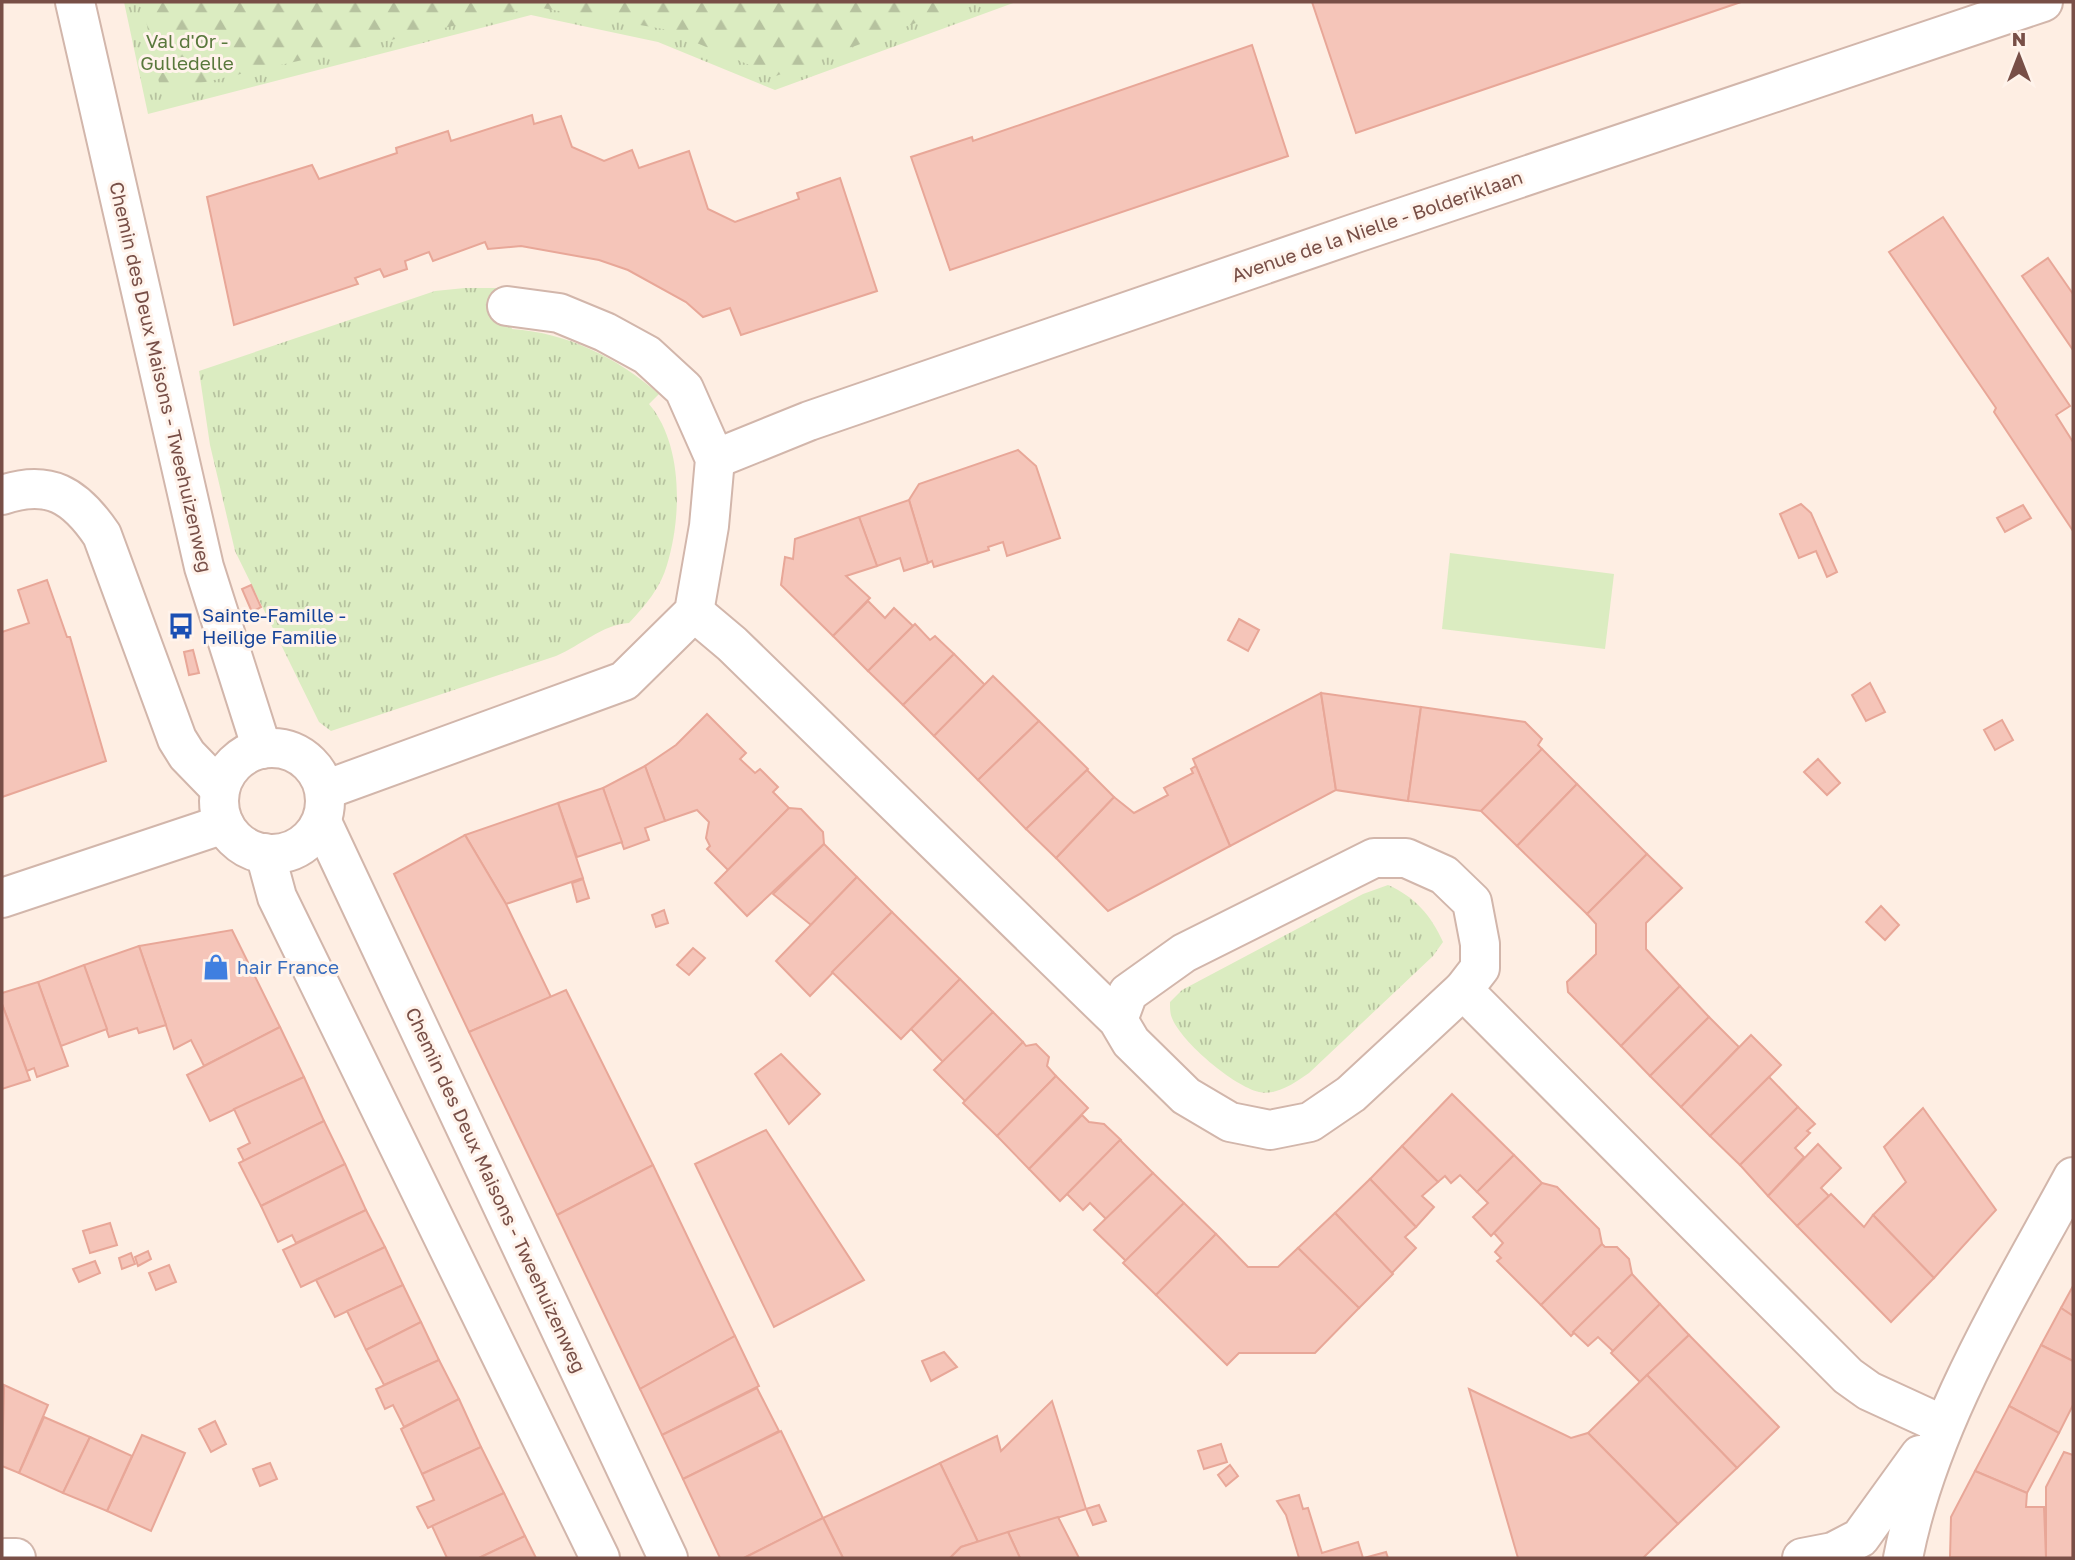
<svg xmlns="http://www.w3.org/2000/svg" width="2075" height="1560" viewBox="0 0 2075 1560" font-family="'Golos Text',sans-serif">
  <defs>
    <pattern id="grass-tufts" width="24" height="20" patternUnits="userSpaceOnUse" patternTransform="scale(1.75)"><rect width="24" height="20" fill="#dbecc1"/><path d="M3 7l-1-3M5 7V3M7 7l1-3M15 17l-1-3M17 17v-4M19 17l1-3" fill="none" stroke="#b6c29f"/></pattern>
    <pattern id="forest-firs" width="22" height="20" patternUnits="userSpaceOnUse" patternTransform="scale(1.75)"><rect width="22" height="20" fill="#dbecc1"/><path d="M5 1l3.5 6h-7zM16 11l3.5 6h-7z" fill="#b6c29f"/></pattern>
  </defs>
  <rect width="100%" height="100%" fill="#feeee3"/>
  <g fill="url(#grass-tufts)">
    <polygon points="124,2 1016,2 775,90 658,42 531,15 148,114"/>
    <path d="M465,288H500L512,329C568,333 616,357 659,394L649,404C683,444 682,516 667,565C661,587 645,606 629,623C601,625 582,645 556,656L331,731L319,722L235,551L210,445L199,371L435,291Z"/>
    <path d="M1388,885C1415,897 1431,915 1443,942L1433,956L1309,1073C1296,1082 1277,1096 1259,1092C1234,1086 1182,1043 1172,1018C1170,1014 1170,1007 1170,1002L1182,990L1363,894Z"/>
  </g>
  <polygon fill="url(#forest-firs)" points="142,2 971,2 776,76 663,29 536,7 161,92"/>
  <polygon fill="#dbecc1" points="1450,553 1614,574 1605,649 1442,629"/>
  <g fill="#f5c5b9" stroke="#e8a798" stroke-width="2">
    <polygon points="1312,2 1741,2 1356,133"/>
    <polygon points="1252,45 1288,156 950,270 911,157 972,137 973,141"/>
    <polygon points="532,115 534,124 561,116 572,147 604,161 632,150 639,168 689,151 708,209 735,222 799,199 797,193 840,178 877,291 741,335 730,308 703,317 686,302 628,270 599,260 521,246 488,249 485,242 433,261 429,252 405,261 407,269 384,277 380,269 355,278 358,284 234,325 207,197 312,165 319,179 397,153 396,148 448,131 451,141"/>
    <polygon points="1943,217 2070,406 2056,415 2073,442 2073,531 1994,412 1996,408 1889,252"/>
    <polygon points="2048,258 2073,294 2073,350 2022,276"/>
    <polygon points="1018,450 1036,466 1060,538 1007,556 1003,542 988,547 989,550 934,567 932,561 928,563 909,500 919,484"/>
    <polygon points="909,500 928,563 904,571 900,558 877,566 859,517"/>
    <polygon points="1801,504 1811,513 1837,572 1827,577 1816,551 1799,558 1780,514"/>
    <polygon points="2023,505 2031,518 2005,532 1997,518"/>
    <polygon points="859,517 877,566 846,576 870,598 833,636 781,585 785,557 793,559 795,539"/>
    <polygon points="47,580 67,637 70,637 106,761 2,797 2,632 29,623 18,590"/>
    <polygon points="251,585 261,607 252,612 242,589"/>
    <polygon points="868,601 885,618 894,608 913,626 868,671 833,636"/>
    <polygon points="1239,619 1259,630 1248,651 1228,640"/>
    <polygon points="915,624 930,640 935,636 954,654 903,705 868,671"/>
    <polygon points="193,650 199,673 189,675 184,652"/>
    <polygon points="954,654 985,685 934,736 903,705"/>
    <polygon points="993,676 1039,721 978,780 934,736"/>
    <polygon points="1870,683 1885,712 1866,721 1852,695"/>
    <polygon points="1321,693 1336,790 1230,846 1193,759"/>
    <polygon points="1321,693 1421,707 1408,801 1336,790"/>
    <polygon points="1421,707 1525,722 1542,739 1538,745 1542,749 1481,811 1408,801"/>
    <polygon points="707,714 746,753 740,759 755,773 760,769 778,787 773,792 789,808 728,870 707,849 710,846 706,838 709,822 697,810 665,821 645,766 676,745"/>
    <polygon points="2002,720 2013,740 1995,750 1984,730"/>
    <polygon points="1039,721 1088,769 1026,829 978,780"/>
    <polygon points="1542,749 1577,784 1517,846 1481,811"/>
    <polygon points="1818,759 1840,783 1827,795 1804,772"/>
    <polygon points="645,766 665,821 645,828 649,840 624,849 603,788"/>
    <polygon points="1196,766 1230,846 1108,911 1056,858 1114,797 1134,813 1168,795 1164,788 1193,773 1191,769"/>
    <polygon points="1087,770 1114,797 1056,858 1026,829"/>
    <polygon points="1577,784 1647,854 1587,914 1517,846"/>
    <polygon points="603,788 622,842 577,857 558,803"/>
    <polygon points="558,803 583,878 506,904 465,835"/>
    <polygon points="789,808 801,809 823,832 824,844 747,916 715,883"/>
    <polygon points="465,835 506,904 551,997 469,1032 394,874"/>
    <polygon points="824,844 857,877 811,925 773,894"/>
    <polygon points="1647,854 1682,888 1646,923 1646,949 1680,986 1621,1046 1568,992 1567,982 1596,954 1596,924 1587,914"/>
    <polygon points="857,877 892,912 810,996 776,961"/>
    <polygon points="583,879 589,898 577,902 572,883"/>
    <polygon points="1881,906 1899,925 1885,940 1866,922"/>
    <polygon points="664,910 668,923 656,927 652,915"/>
    <polygon points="892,912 960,979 901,1039 832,972"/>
    <polygon points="232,930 280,1027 204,1066 191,1040 174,1049 139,946"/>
    <polygon points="139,946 166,1025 139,1033 137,1028 109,1037 84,965"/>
    <polygon points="693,948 705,958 689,975 677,965"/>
    <polygon points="84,965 107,1029 61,1046 38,982"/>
    <polygon points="960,979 993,1012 943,1062 911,1029"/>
    <polygon points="38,982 68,1066 37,1077 34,1068 27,1071 2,1004 2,993"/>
    <polygon points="1680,986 1709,1017 1650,1076 1621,1046"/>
    <polygon points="566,990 653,1165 557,1215 469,1032"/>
    <polygon points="2,1004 30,1080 2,1089"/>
    <polygon points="993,1012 1023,1042 965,1101 934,1070"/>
    <polygon points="1709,1017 1739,1047 1681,1107 1650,1076"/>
    <polygon points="280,1027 304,1077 210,1121 187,1075"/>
    <polygon points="1751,1035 1781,1065 1710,1136 1681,1107"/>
    <polygon points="1023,1042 1026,1046 1036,1044 1049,1057 1047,1066 1056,1076 997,1136 963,1103"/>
    <polygon points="781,1054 820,1094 789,1124 755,1074"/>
    <polygon points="1056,1076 1088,1108 1029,1169 997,1136"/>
    <polygon points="304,1077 324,1121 244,1161 238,1149 250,1143 234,1109"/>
    <polygon points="1769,1077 1798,1107 1740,1165 1710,1136"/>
    <polygon points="1452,1094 1514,1155 1477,1192 1460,1175 1451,1183 1445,1176 1438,1182 1402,1146"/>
    <polygon points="1798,1107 1815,1124 1807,1131 1810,1133 1795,1148 1804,1157 1768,1196 1740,1165"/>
    <polygon points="1923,1108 1996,1210 1934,1278 1873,1215 1906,1182 1884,1147"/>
    <polygon points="1082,1115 1089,1122 1104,1124 1121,1140 1060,1201 1029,1169"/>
    <polygon points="324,1121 345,1164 261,1206 239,1163"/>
    <polygon points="766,1130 864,1280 774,1327 695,1164"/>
    <polygon points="1120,1140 1153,1173 1106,1219 1090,1203 1083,1210 1067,1194"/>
    <polygon points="1818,1144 1841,1168 1821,1188 1829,1196 1797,1226 1768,1196"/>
    <polygon points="1402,1146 1438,1182 1422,1196 1434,1207 1416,1227 1370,1179"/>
    <polygon points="1514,1155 1542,1183 1491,1236 1473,1217 1488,1203 1477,1192"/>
    <polygon points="345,1164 366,1210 296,1243 292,1235 278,1242 261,1206"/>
    <polygon points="653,1165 735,1336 640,1389 557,1215"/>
    <polygon points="1153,1173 1184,1203 1126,1261 1094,1230"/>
    <polygon points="1370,1179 1416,1227 1405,1237 1416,1248 1392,1273 1335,1213"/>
    <polygon points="1542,1183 1557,1187 1599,1229 1602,1244 1541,1305 1497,1261 1501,1258 1495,1252 1503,1243 1494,1233"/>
    <polygon points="1831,1194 1864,1227 1873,1215 1934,1278 1891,1322 1797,1226"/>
    <polygon points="1184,1203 1216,1234 1156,1295 1123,1263"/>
    <polygon points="366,1210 385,1247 301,1287 283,1250"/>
    <polygon points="1335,1213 1393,1274 1359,1308 1298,1248"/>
    <polygon points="110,1223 117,1245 90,1253 83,1231"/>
    <polygon points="1216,1234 1248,1267 1278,1267 1298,1248 1359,1308 1315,1353 1239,1353 1227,1365 1156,1295"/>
    <polygon points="1602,1244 1605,1247 1617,1247 1629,1259 1632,1274 1571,1336 1541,1305"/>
    <polygon points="385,1247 403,1285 335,1317 316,1280"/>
    <polygon points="148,1251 151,1259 138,1266 135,1257"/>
    <polygon points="131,1253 135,1264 122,1269 119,1258"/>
    <polygon points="95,1261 100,1273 79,1282 73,1269"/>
    <polygon points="169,1265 176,1282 156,1290 149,1273"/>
    <polygon points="1632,1274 1660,1304 1613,1351 1598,1337 1588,1346 1573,1332"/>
    <polygon points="403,1285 421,1322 366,1350 347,1311"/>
    <polygon points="2073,1286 2073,1316 2061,1308"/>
    <polygon points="1660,1304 1689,1335 1640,1382 1611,1353"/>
    <polygon points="2061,1308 2073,1316 2073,1361 2041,1345"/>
    <polygon points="421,1322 439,1360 384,1385 366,1350"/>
    <polygon points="1689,1335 1779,1427 1737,1468 1647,1375"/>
    <polygon points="735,1336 759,1386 662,1435 640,1389"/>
    <polygon points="2041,1345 2073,1361 2073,1405 2059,1433 2009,1406"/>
    <polygon points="944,1352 957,1367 931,1381 922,1361"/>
    <polygon points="439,1360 459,1399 404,1427 393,1405 385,1409 376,1389"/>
    <polygon points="1647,1375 1737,1468 1678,1524 1588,1433"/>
    <polygon points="4,1385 48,1405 19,1473 2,1466"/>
    <polygon points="757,1388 779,1431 683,1479 662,1435"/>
    <polygon points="1469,1389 1571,1438 1588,1433 1678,1524 1643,1558 1518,1558"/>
    <polygon points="459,1399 481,1447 422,1474 401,1429"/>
    <polygon points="1052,1401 1086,1509 978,1542 940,1463 997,1436 1001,1451"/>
    <polygon points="2009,1406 2059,1433 2027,1493 1975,1471"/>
    <polygon points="44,1417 90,1437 63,1493 19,1473"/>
    <polygon points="215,1421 226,1444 211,1452 199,1429"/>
    <polygon points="781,1431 823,1518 744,1558 720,1558 683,1479"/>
    <polygon points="142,1435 185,1453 151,1531 107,1511"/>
    <polygon points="90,1437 132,1456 107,1511 63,1493"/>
    <polygon points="1221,1444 1227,1462 1204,1469 1198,1451"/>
    <polygon points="481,1447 504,1493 428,1528 417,1507 434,1500 422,1474"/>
    <polygon points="2064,1452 2073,1455 2072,1558 2046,1558 2046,1487"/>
    <polygon points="270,1463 277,1479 260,1486 253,1469"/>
    <polygon points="940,1463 978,1542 961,1547 950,1558 843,1558 823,1518"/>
    <polygon points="1230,1465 1238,1476 1226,1486 1218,1475"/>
    <polygon points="1975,1471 2027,1493 2026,1507 2044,1507 2046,1558 1950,1557 1951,1517"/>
    <polygon points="504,1493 525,1536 479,1558 447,1558 432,1526"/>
    <polygon points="1299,1495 1303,1509 1308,1508 1322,1553 1358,1542 1363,1558 1299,1558 1286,1515 1277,1501"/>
    <polygon points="1099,1505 1106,1521 1093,1525 1086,1509"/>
    <polygon points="1058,1517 1079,1558 1020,1558 1008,1532"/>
    <polygon points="823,1518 843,1558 744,1558"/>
    <polygon points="1008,1532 1020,1558 950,1558 961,1547"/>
    <polygon points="525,1536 536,1558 479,1558"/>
    <polygon points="1386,1552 1388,1558 1364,1558"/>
  </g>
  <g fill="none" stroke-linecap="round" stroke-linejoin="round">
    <g stroke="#d2b6ab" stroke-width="42">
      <g id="minor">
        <polyline points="75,2 204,567 262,749"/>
        <polyline points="715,459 809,421 1353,234 2043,2"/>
        <path d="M2,495C49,479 75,495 102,535L177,739L187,755L220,789"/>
        <polyline points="694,612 732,644 1118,1020 1131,1042 1186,1096 1230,1122 1270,1130 1310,1122 1351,1094 1463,990 1480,968 1480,944 1472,902 1444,875 1406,858 1374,858 1184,953 1128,993 1118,1020"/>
        <circle cx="272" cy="801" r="53"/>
        <polyline points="325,790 624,681 694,612 709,526 715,459 684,389 647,355 605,332 559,313 507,306"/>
        <polyline points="322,822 668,1558"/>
        <polyline points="265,853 277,897 600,1558"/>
        <polyline points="2,898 224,824"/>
        <polyline points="1463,990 1848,1376 1869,1391 1943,1425"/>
        <polyline points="5,1558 16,1558"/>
        <polyline points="1802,1558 1833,1552 1860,1538 1920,1455"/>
        <path d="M1903,1558C1929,1424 2008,1297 2073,1177"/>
      </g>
    </g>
    <use href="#minor" stroke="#fff" stroke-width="38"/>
  </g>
  <defs>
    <g id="bus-bare" transform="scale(2.1)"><path d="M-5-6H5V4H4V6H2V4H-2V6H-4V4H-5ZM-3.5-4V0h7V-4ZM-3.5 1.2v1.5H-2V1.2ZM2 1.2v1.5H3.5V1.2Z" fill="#1a4fb4" stroke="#fff3eb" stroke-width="2.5" paint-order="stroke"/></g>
    <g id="shop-bare" transform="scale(2.1)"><path d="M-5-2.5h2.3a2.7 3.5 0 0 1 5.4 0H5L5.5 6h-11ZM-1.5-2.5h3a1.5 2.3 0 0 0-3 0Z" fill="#3f7fe0" stroke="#fff3eb" stroke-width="2.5" paint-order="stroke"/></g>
  </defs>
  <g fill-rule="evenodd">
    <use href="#bus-bare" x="181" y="626"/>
    <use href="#shop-bare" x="216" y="967"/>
  </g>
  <g text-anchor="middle" stroke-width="6" stroke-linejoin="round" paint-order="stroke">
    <g font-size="19" fill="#59783c" stroke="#fff3eb">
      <text x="187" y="48">Val d'Or -<tspan x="187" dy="22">Gulledelle</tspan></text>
    </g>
    <g font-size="19" fill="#784f47" stroke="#fff3eb">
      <text transform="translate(1377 226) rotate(-19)" y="7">Avenue de la Nielle - Bolderiklaan</text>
      <text transform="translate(161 377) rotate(77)" y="7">Chemin des Deux Maisons - Tweehuizenweg</text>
      <text transform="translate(496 1190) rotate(65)" y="7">Chemin des Deux Maisons - Tweehuizenweg</text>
    </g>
    <g font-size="19" fill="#164399" stroke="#fff3eb" text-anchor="start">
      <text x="202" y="622">Sainte-Famille -<tspan x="202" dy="22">Heilige Familie</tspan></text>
    </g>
    <g font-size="19" fill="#366cbe" stroke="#fff3eb" text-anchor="start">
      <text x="237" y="974">hair France</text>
    </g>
  </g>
  <rect width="2075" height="1560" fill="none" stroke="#784f47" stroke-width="7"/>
  <g transform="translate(2019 56)" stroke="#fff3eb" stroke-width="5" paint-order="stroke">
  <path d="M0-5L12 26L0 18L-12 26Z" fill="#784f47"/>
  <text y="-10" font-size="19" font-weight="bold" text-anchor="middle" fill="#784f47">N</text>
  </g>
</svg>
